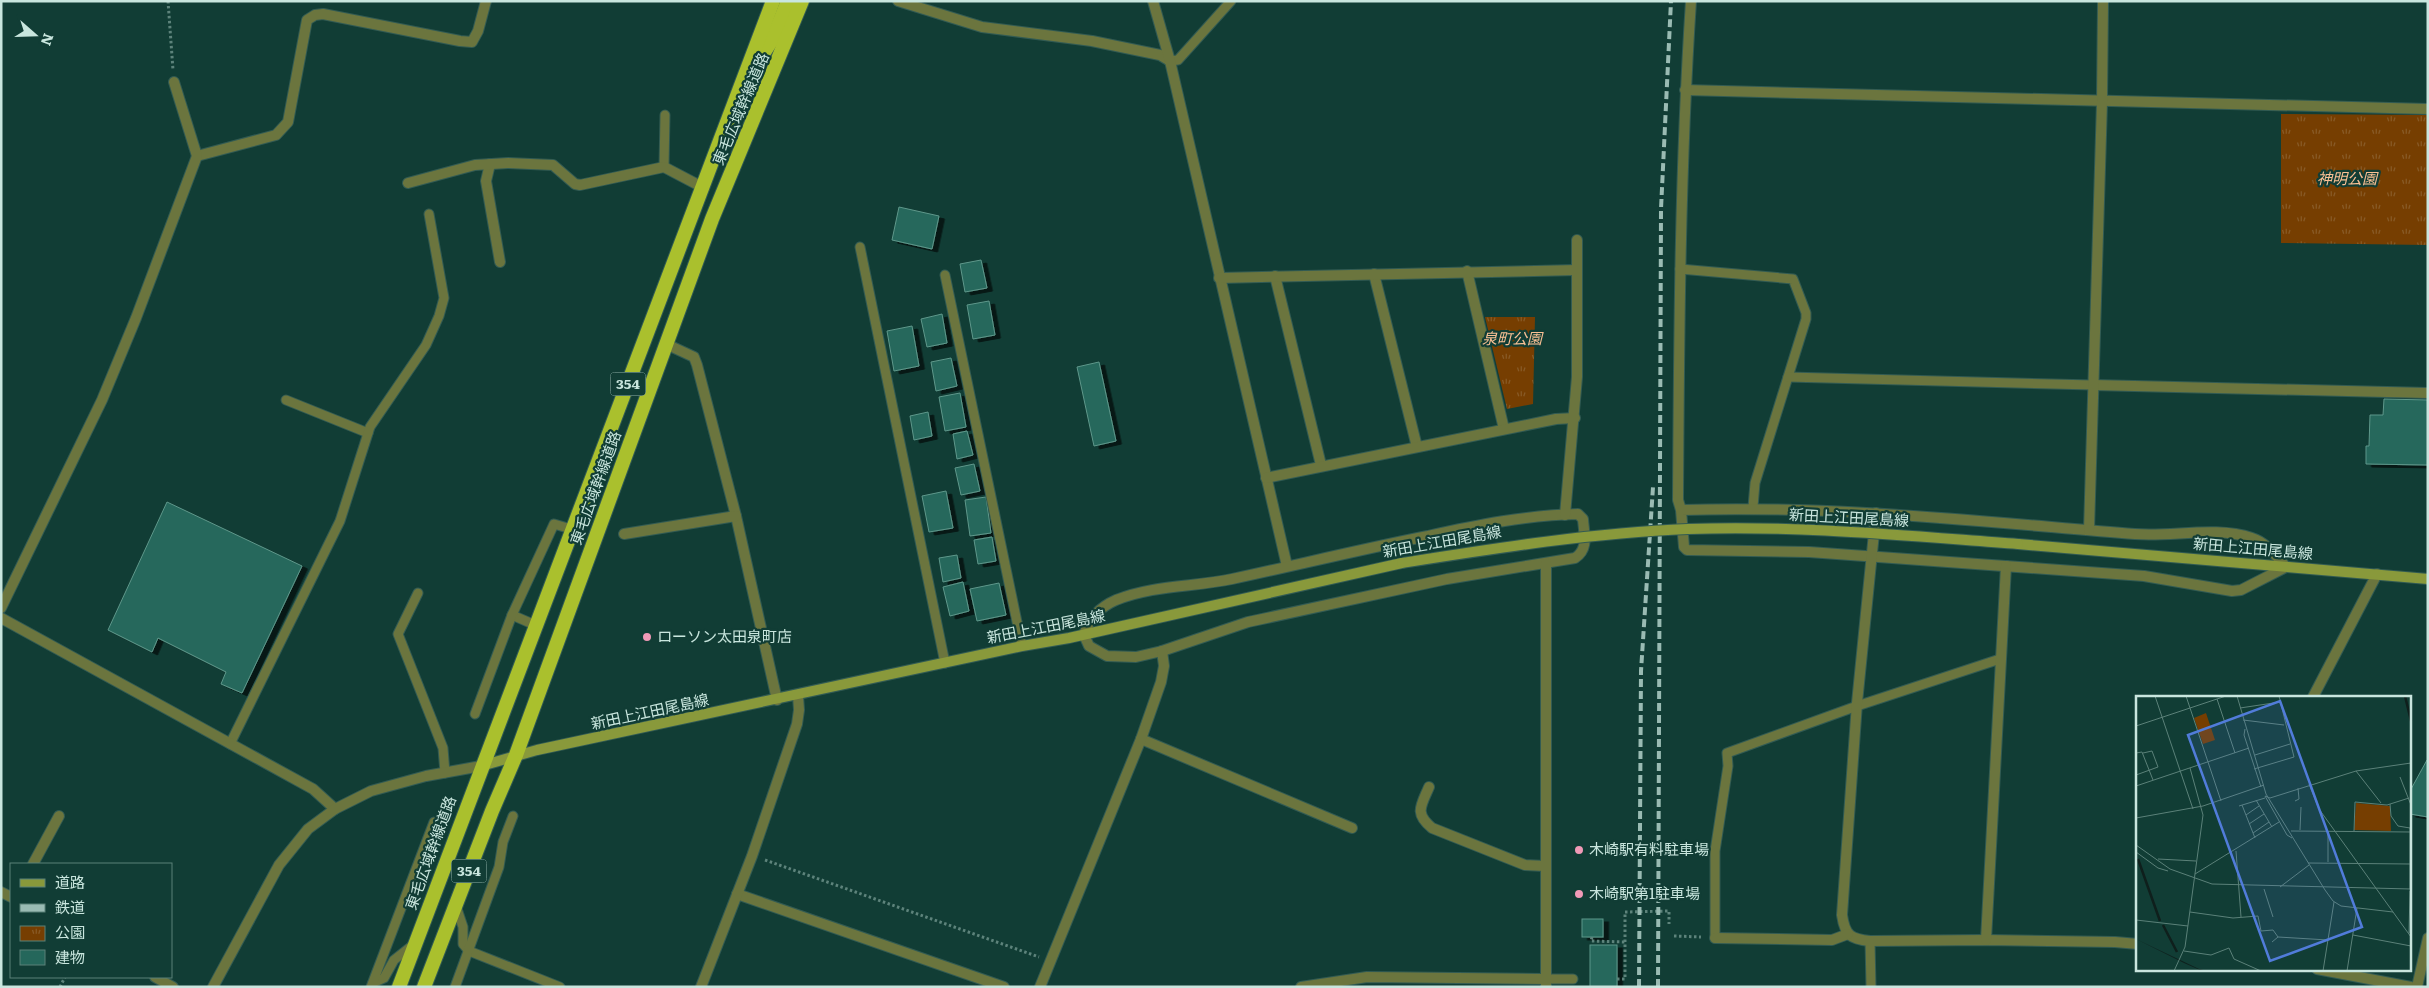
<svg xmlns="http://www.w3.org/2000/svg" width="2429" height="988" viewBox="0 0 2429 988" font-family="Literata,'Noto Sans JP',serif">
  <defs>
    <pattern id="park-tufts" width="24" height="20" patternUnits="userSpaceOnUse" patternTransform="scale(1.25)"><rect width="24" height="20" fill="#763e01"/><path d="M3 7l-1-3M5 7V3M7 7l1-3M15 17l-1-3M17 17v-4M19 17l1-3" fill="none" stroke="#885a26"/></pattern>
    <filter id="shadow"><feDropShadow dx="5.5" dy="3" stdDeviation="0" flood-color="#0009"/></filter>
  </defs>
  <rect width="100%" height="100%" fill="#113d35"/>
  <g fill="url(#park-tufts)">
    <polygon points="2281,114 2428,115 2428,245 2281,243"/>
    <polygon points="1485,317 1535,317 1533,404 1507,409"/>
  </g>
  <g fill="#25675b" stroke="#5f988b" filter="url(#shadow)">
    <polygon points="899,207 939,216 932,249 892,240"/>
    <polygon points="981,260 987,288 965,292 960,264"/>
    <polygon points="989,301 995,335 973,339 967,305"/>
    <polygon points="942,314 947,343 927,347 921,319"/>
    <polygon points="912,326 919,366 894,371 887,331"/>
    <polygon points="951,358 957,386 936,391 931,362"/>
    <polygon points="1099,362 1116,441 1094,446 1077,367"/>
    <polygon points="960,393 966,427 945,431 939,397"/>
    <polygon points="2384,399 2428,400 2428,465 2366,464 2366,446 2369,446 2370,415 2383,415"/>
    <polygon points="928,412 932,436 914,440 910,416"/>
    <polygon points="967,431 973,455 957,459 953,434"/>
    <polygon points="974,464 980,491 961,495 955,468"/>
    <polygon points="946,491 953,528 929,532 922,496"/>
    <polygon points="986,497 991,533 970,536 965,500"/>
    <polygon points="167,502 302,566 242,693 221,684 226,672 158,638 152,652 108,630"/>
    <polygon points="992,537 996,561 978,564 974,540"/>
    <polygon points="957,555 961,578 943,582 939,558"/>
    <polygon points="963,582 969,611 950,616 943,587"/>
    <polygon points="999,583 1006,615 977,621 970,589"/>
    <polygon points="2427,760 2428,760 2428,817 2410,814 2410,791"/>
    <rect x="1582" y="919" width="21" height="18"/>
    <rect x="1590" y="945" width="27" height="42"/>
  </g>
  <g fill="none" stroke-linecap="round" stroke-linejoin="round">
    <g stroke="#325b53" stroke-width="11">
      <g id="service">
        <polyline points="1170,61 1178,60 1231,1"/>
        <polyline points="664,167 665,115"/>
        <polyline points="860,247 945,663"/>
        <polyline points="1680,269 1793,279 1806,313 1806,319 1755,483 1753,507"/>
        <polyline points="945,275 1022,646"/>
        <polyline points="1788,377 2093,385"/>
        <polyline points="286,400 368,433"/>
        <polyline points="418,593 398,634 443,748 445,773"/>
        <polyline points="512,615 535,625"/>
        <polyline points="475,714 512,615 554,524 571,529"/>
        <polyline points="230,744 340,521 370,427 426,345 439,316 444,298 429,214"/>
        <polyline points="456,906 463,927 463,944 469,951 560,987"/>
        <polyline points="1715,938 1715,851 1728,766 1727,753 1857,706 2000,659"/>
        <polyline points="1870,941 1871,987"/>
        <polyline points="1546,979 1573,979"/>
        <polyline points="373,983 384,978 394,960 413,945"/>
        <polyline points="371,987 434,822"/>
        <polyline points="455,987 499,867 503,842 513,816"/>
      </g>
    </g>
    <g stroke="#325b53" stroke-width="12">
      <g id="minor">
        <polyline points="898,1 982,27 1092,41 1160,55 1170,61"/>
        <polyline points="1153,1 1170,61 1287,566"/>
        <polyline points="1685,90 2428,109"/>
        <polyline points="197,156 276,135 288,122 307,20 315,15 323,14 460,41 472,42 478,31 486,1"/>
        <polyline points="490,164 486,181 500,262"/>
        <polyline points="408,183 475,165 508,163 553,165 575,184 580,185 664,167 704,188"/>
        <polyline points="1467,271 1504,429"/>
        <polyline points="1374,274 1417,447"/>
        <polyline points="1275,276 1321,465"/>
        <polyline points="1219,278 1577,270"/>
        <polyline points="666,344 694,357 697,365 736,516 777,700"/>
        <polyline points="2093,385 2428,393"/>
        <polyline points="1266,478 1556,419 1575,418"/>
        <path d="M1681,510C1833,505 1984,522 2135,534C2173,537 2215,526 2252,538C2266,542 2277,557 2286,567L2241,590L2232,591L2144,576L1809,552L1687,550L1684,547L1681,510L1678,500C1679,334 1680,167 1691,1"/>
        <path d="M1876,513L1857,703L1842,915C1845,936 1851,939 1870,941L1986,940L2115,942L2138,944"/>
        <path d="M1578,514L1583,519C1584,534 1589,549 1575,558L1447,579L1248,622L1162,651L1136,657L1107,656L1089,646L1084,635C1089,618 1100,607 1116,600C1153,585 1194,587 1232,579C1297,565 1362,549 1428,536C1477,525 1528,515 1578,514Z"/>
        <polyline points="1565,515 1577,377 1577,240"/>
        <polyline points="2089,530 2102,102 2103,1"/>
        <polyline points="624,534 736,516"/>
        <polyline points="1,608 102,400 136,318 197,156 174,82"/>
        <polyline points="1,618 313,789 335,809"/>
        <polyline points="2313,697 2377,574"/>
        <polyline points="1141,739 1352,828"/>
        <path d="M1429,787C1421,806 1414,813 1432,828L1525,865L1545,866"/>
        <polyline points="33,864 59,816"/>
        <polyline points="1,892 11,897"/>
        <polyline points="737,894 1004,987"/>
        <polyline points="1715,938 1832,940 1848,934"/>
        <polyline points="1986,940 2006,566"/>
        <polyline points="2317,969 2411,987"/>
        <polyline points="155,977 173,987"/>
        <polyline points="701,987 752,856 797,724 799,710 798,696"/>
        <polyline points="1040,987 1141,739 1161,682 1164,666 1162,651"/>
        <polyline points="1301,987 1367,977 1546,979"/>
        <polyline points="1546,987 1546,563"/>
        <polyline points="2417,987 2428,938"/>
      </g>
    </g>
    <g stroke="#325b53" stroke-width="12">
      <polyline id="tertiary" points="213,987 279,865 308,829 335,809 371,791 426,776 481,766"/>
    </g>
    <g stroke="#325b53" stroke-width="12">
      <g id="secondary">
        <polyline points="2018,544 2428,579"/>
        <polyline points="481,766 537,750 1022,646 1069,638 1402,563"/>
      </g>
    </g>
    <g stroke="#325b53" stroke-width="16">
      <g id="trunk">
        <polyline points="752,71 772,40 788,1"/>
        <polyline points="399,987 773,1"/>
        <polyline points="424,987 492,811 516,755 712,219 802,1"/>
      </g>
    </g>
    <g stroke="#5d837b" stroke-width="3" stroke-dasharray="2.5 2.5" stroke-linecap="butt">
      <polyline points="168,1 173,70"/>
      <polyline points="765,860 1039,957"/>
      <polyline points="1674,936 1701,937"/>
      <polyline points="1592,937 1591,941 1625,942"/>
      <polyline points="1617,979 1625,979 1625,912 1669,911 1669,924"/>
      <polyline points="60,987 65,977"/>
    </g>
    <use href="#service" stroke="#6b753e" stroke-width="9"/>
    <use href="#minor" stroke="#6b753e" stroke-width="10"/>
    <use href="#tertiary" stroke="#6b753e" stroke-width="10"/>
    <use href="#secondary" stroke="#89993b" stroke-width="10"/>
    <use href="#trunk" stroke="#aac02d" stroke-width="14"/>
    <g stroke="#9abbb3" stroke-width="4" stroke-dasharray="8 4" stroke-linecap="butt">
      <polyline points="1639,987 1641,671 1653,487"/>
      <polyline points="1658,987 1661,209 1671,1"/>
    </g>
    <g stroke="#325b53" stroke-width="12" stroke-linecap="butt">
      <path id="secondary-bridge" d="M1402,563C1497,548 1591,533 1688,529C1798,525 1908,536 2018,544"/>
    </g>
    <use href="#secondary-bridge" stroke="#89993b" stroke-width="10"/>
  </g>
  <g fill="#f09ab7" stroke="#113d35" stroke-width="2">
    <circle cx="647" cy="637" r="5"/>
    <circle cx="1579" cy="850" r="5"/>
    <circle cx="1579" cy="894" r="5"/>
  </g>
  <g text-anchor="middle" stroke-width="4.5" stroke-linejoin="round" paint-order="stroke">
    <g fill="#113d35" stroke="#92b3ab" stroke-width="1">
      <rect x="610.5" y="372.5" width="35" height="23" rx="4"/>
      <rect x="451.5" y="859.5" width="35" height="23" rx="4"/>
    </g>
    <g font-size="14" font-weight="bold" fill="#c9e6de">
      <text x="628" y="389">354</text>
      <text x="469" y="876">354</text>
    </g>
    <g font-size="15" fill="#c9e6de" stroke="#113d35">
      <text transform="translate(741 109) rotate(-67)" y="5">東毛広域幹線道路</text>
      <text transform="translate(596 488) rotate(-70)" y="5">東毛広域幹線道路</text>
      <text transform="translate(1849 518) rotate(3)" y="5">新田上江田尾島線</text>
      <text transform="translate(1442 542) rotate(-10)" y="5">新田上江田尾島線</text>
      <text transform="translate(2253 549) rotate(5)" y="5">新田上江田尾島線</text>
      <text transform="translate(1046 627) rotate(-11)" y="5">新田上江田尾島線</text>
      <text transform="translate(650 712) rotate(-12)" y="5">新田上江田尾島線</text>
      <text transform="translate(431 853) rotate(-70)" y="5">東毛広域幹線道路</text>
    </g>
    <g font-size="15" font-style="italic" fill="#fac094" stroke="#113d35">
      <text x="2347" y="184">神明公園</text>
      <text x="1512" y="344">泉町公園</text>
    </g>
    <g font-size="15" fill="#c9e6de" stroke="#113d35" text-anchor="start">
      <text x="657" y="642">ローソン太田泉町店</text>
      <text x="1589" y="855">木崎駅有料駐車場</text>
      <text x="1589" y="899">木崎駅第1駐車場</text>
    </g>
  </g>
  <g transform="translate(2136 696)">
    <rect width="275" height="275" fill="#113d35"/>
    <path d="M70,17L79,44L67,48L58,22Z" fill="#763e01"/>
    <path d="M220,107L254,110L255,135L218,134Z" fill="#763e01"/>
    <path d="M0,243L63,273L71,275L64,274L48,267Z" fill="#0f1f1c"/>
    <path fill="none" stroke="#0f1f1c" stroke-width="2.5" d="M269,0L275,25M2,163L24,225M27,229L41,256"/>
    <path fill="none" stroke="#5b8179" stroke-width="1" d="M19,0L57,113M50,0L85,105M101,0L130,98L189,194M81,3L99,57M104,12L144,6M107,24L148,29M0,30L90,0M109,33L108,39L125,91M0,57L6,56L17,84M119,59L154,48M118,73L158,61L143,0M220,75L245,107M0,79L22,71L16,55L7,57M264,81L275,109M173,88L183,113L275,241M0,90L113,52M120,104L136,131M159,105L163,103L162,92M254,108L255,120L262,130L274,132V193M106,109L119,142M103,110L129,102M110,119L123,110M0,122L67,110L128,89M113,128L128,118M164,134L165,111M155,135L275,136M192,135V166M218,135L219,106L251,109L273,102M117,137L133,126M156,142L151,139L129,100L134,102L220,75L275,67M0,149L34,173L76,188L275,193M100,155L105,221M0,156L22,172L32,175M22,163L60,165M172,167L274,168M59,178L143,126M144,191L173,169M128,193L137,221M189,194L197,205L205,210L257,216M54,216L97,222L122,220L125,235L137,234L142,241M0,224L52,230M273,237L274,195M217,239L275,250M136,246L142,241L192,244M48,255L75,259L93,252L98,263L125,275M38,275L49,251L67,119L54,72M187,275L198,206M211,275L221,212"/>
    <path fill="#517cda" fill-opacity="0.15" stroke="#517cda" stroke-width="2.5" d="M144,5L226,231L134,265L52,39Z"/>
    <rect width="275" height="275" fill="none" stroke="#c9e6de" stroke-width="2.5"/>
  </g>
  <rect width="2429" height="988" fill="none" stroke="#c9e6de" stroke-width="5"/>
  <rect x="10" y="863" width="162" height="115" fill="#113d35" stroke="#5b8179"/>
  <rect x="20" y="879" width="25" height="8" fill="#89993b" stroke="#5b8179"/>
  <text x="55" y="888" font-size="15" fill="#c9e6de">道路</text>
  <rect x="20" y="904" width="25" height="8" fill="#9abbb3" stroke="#5b8179"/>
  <text x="55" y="913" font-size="15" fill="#c9e6de">鉄道</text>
  <rect x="20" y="926" width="25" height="15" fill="url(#park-tufts)" stroke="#5b8179"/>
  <text x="55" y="938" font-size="15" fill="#c9e6de">公園</text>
  <rect x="20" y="950" width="25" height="15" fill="#25675b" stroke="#5b8179"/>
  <text x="55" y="963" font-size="15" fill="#c9e6de">建物</text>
  <g transform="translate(35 35) rotate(110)" stroke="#113d35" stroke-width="4" paint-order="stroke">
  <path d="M0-4L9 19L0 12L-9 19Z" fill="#c9e6de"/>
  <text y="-8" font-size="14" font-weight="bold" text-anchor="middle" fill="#c9e6de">N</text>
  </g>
</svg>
